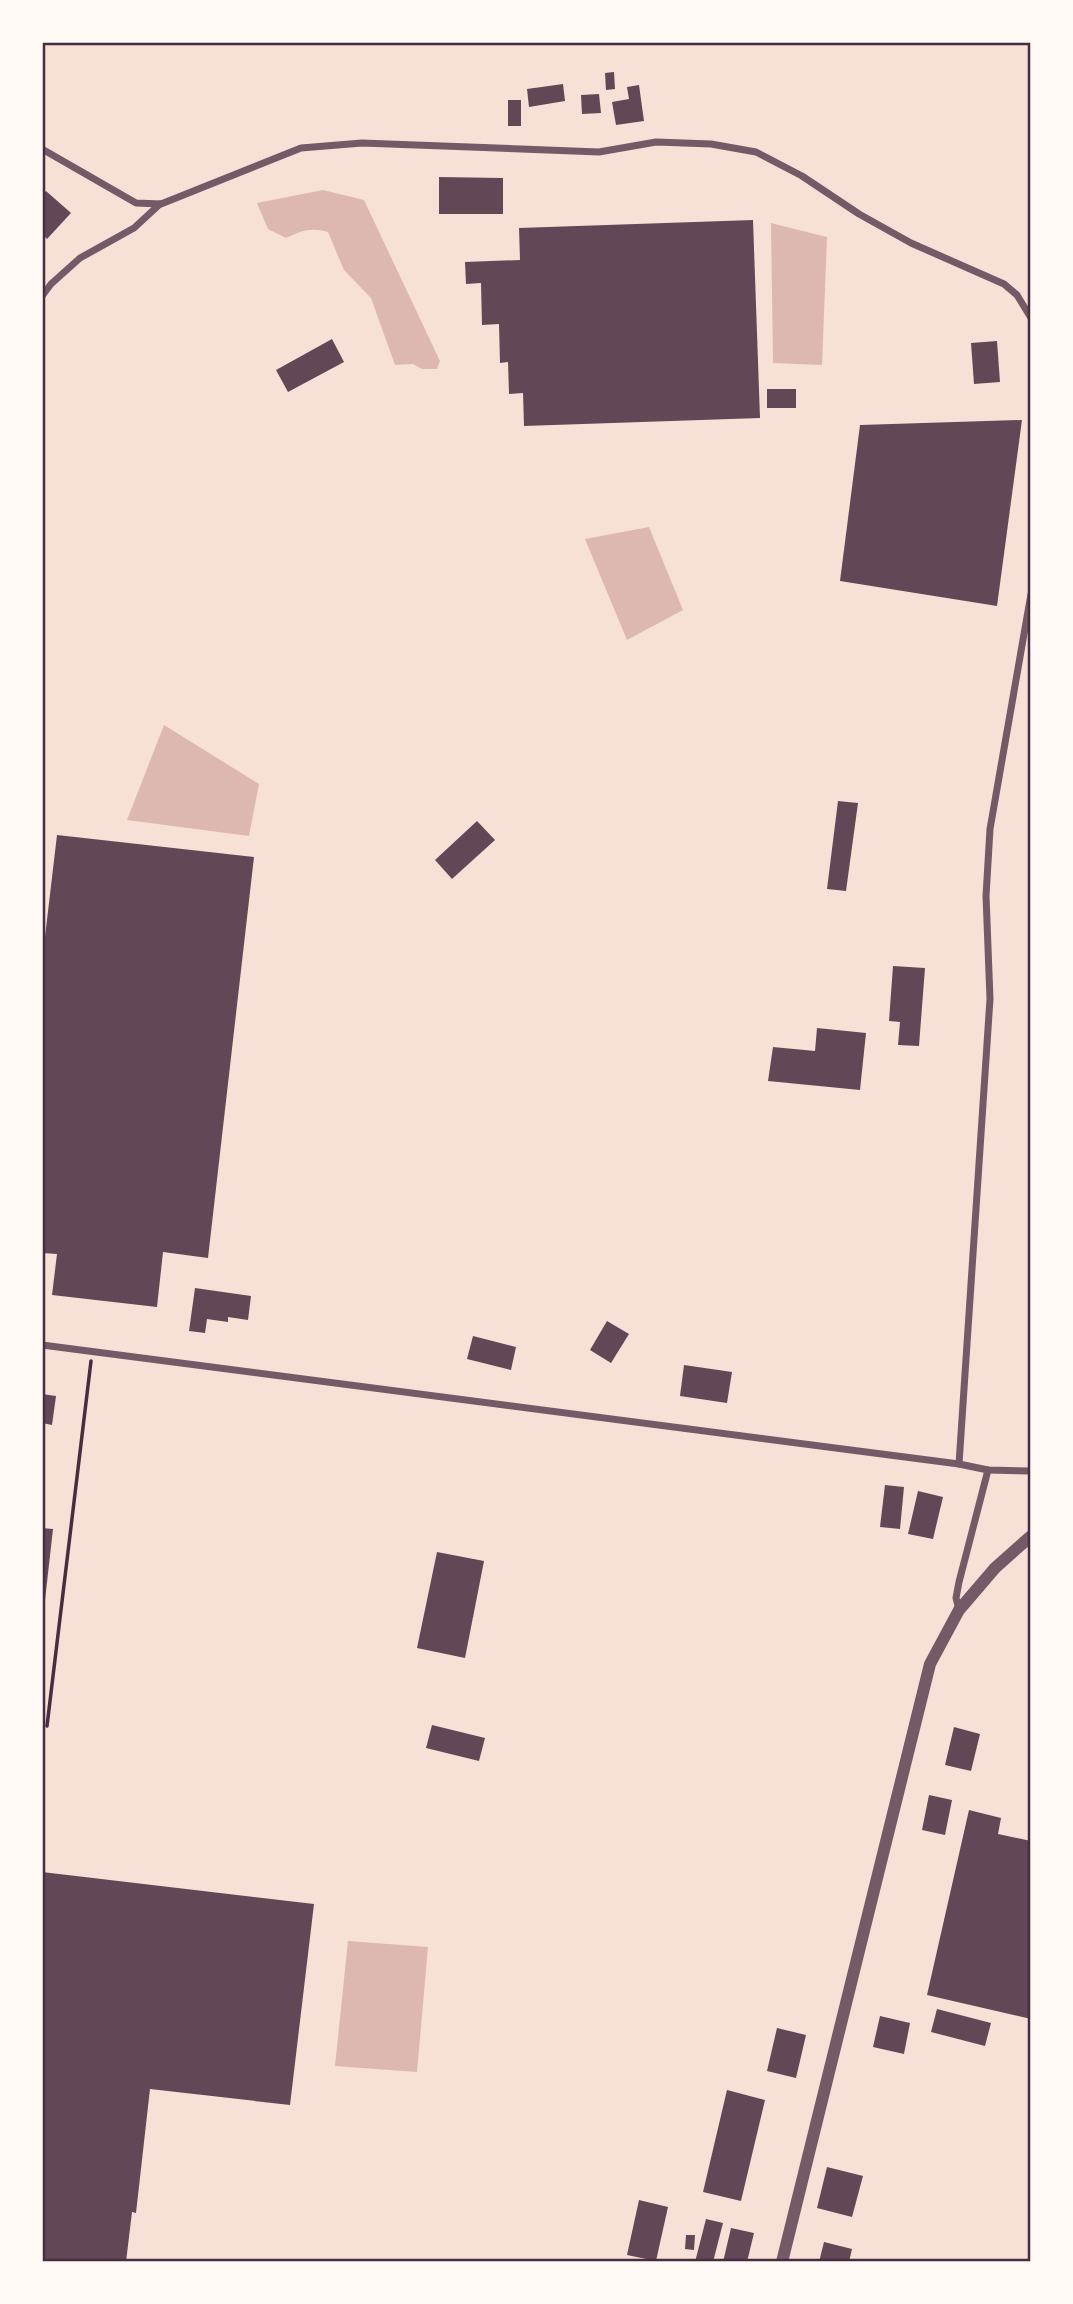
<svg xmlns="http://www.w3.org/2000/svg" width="1073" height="2304" viewBox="0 0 1073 2304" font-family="Cabin,sans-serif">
  <rect width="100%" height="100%" fill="#f7e1d7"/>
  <g fill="#dcb8b0">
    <path d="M323,190L364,200L440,361L437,369H422L413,364L395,365L371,298L344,270L328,232C311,227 301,231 286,238L268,229L257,203Z"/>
    <polygon points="771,223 827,237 822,365 773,363"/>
    <polygon points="649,527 683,610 627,640 585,539"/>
    <polygon points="164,725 259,784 249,836 127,820"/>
    <polygon points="348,1941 428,1947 417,2072 335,2066"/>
  </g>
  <g fill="#644757">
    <polygon points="614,72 615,89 606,90 605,73"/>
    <polygon points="563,84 565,101 529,107 527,89"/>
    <polygon points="639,85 644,121 616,125 612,102 629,99 627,87"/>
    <polygon points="599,94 601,113 582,114 581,95"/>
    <rect x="508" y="100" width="13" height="26"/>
    <polygon points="439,177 503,178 503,214 439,214"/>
    <polygon points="46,191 71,213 47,239 42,234 42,195"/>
    <polygon points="753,220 760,418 524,426 523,393 509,394 508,362 500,363 499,324 482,325 481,283 466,284 465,262 520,260 519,228"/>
    <polygon points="332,339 344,362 288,392 276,370"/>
    <polygon points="997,341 1000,382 974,384 971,343"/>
    <rect x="767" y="389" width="29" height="19"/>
    <polygon points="1022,420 997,606 840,581 860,425"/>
    <polygon points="838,801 858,803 846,891 827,889"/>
    <polygon points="477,821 495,840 452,879 435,860"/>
    <polygon points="57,835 254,857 208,1258 163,1252 157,1307 52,1295 57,1254 42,1253 42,962"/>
    <polygon points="893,966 925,968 919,1046 898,1045 900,1022 889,1021"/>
    <polygon points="817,1028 866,1033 860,1090 768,1081 773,1047 815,1051"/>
    <polygon points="195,1288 251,1296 248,1320 228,1317 228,1322 207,1319 205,1333 189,1331"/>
    <polygon points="607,1321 629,1334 611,1363 590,1350"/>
    <polygon points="473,1336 516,1347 511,1370 467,1359"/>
    <polygon points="684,1365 732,1372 727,1403 680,1396"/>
    <polygon points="42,1394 56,1396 52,1425 42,1423"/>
    <polygon points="885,1485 904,1487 900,1529 880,1527"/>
    <polygon points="918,1491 943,1497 933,1539 908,1534"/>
    <polygon points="42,1528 53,1529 44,1609 42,1609"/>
    <polygon points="437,1552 484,1561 465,1658 417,1648"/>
    <polygon points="432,1725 485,1738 479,1761 426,1748"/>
    <polygon points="954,1727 980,1734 971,1771 945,1765"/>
    <polygon points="929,1795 952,1800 945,1835 922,1830"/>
    <polygon points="969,1810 1001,1818 998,1834 1031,1841 1031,2019 927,1995"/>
    <polygon points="42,1872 314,1904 290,2105 150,2089 136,2213 132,2212 126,2262 42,2262"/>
    <polygon points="937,2009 991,2023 985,2046 931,2032"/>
    <polygon points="880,2016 910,2023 904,2054 873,2047"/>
    <polygon points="777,2028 806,2035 796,2078 767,2071"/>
    <polygon points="727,2090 765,2100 741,2201 703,2192"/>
    <polygon points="827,2167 863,2176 852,2217 817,2208"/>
    <polygon points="639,2200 668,2207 656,2261 627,2255"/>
    <polygon points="706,2219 723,2223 713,2262 695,2262"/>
    <polygon points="731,2228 754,2233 747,2262 723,2262"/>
    <polygon points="686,2235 695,2235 694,2250 685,2249"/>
    <polygon points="824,2242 852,2249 849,2262 819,2262"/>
  </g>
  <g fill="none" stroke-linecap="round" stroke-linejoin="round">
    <polyline stroke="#4a2c40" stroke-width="3.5" points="47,1726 91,1361"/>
    <g stroke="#755966" stroke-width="7">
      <polyline points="42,149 136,203 161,204 301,148 362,143 599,152 656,142 711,144 756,152 802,176 859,214 911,243 1004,284 1017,295 1031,318"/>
      <polyline points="42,296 51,284 80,258 134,228 160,204"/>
      <polyline points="42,1345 959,1464 988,1470 1031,1471"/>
      <polyline points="959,1464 990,999 986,896 990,829 1031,594"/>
      <polyline points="959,1609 956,1598 959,1582 988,1470"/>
    </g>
    <polyline stroke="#755966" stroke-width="12" points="782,2262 930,1664 959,1610 995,1568 1031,1536"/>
  </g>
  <rect width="1073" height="2304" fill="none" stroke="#fffaf5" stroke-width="88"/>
  <rect x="44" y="44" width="985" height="2216" fill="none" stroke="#4a2c40" stroke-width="2.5"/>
</svg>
